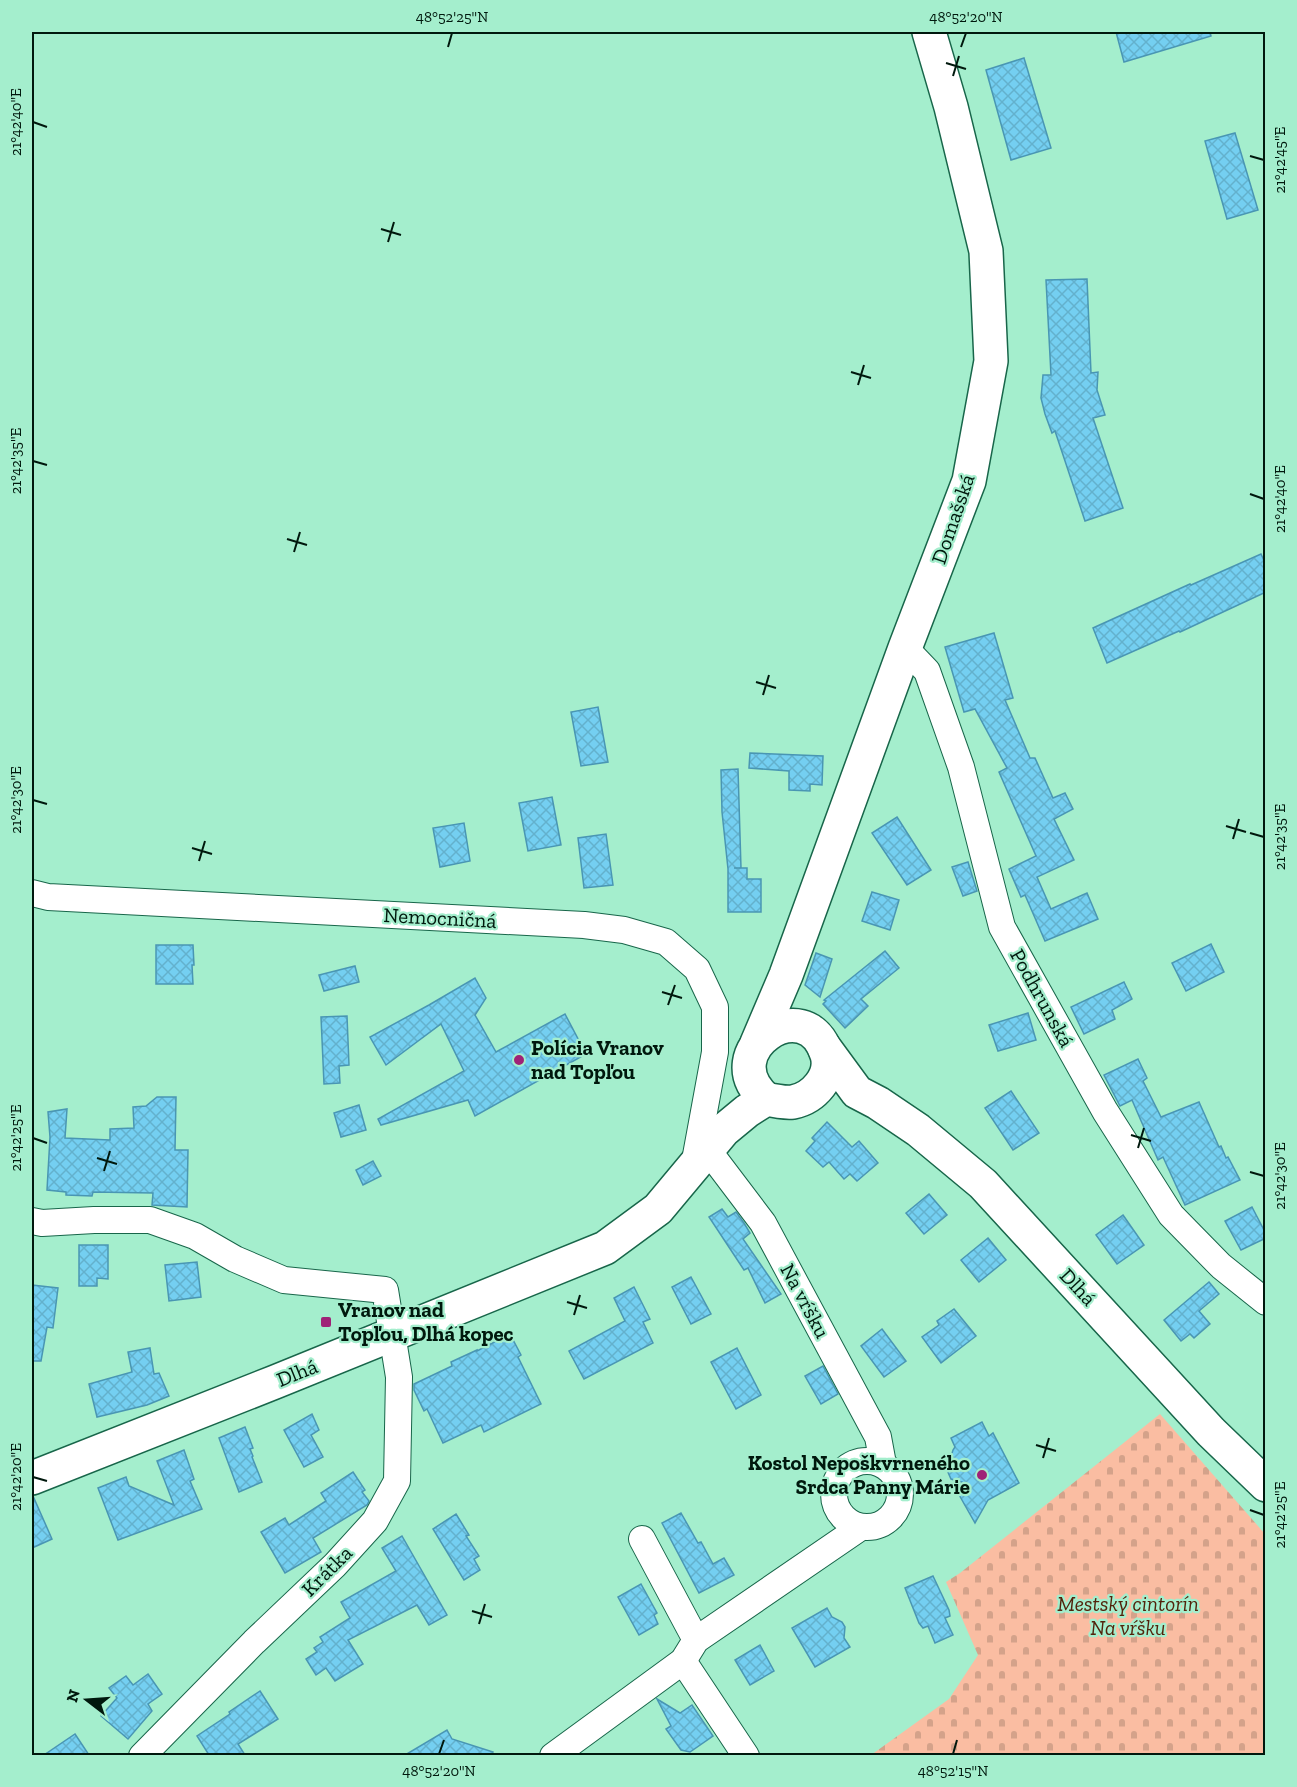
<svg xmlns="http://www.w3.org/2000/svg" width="1297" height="1787" viewBox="0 0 1297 1787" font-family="'Zilla Slab',serif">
  <defs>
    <pattern id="cemetery-stones" width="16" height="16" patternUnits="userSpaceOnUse" patternTransform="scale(1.5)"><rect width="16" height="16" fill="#fabda2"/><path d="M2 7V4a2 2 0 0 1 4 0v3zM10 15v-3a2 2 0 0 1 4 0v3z" fill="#d4a28a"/></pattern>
    <pattern id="building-cross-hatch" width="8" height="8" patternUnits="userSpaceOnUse" patternTransform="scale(1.5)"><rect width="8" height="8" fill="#74cff1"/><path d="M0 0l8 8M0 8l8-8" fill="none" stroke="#63b1cd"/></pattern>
  </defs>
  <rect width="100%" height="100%" fill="#a4eecd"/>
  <polygon fill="url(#cemetery-stones)" points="1160,1414 1265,1534 1265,1755 871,1755 949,1699 978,1655 946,1582 960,1573"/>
  <g fill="url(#building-cross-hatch)" stroke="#4996b3" stroke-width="1.5">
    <polygon points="1116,32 1210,32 1211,36 1124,62"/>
    <polygon points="1024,58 1051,148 1011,160 986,70"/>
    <polygon points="1235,133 1258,210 1227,219 1205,141"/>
    <polygon points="1087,279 1091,373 1098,372 1097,390 1105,415 1093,418 1123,508 1085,521 1055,431 1052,433 1045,414 1041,398 1043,375 1051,375 1046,280"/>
    <polygon points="1261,554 1266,565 1266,592 1180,632 1179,631 1107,663 1093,628 1190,584 1191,585"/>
    <polygon points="994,633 1013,698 1005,700 1030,758 1035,758 1053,798 1065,793 1073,809 1054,819 1074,860 1037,877 1051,909 1087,893 1098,919 1045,941 1025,895 1021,897 1009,869 1036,856 999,772 1007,768 975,709 964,712 945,647"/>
    <polygon points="598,707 608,762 581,766 571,712"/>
    <polygon points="750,753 823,756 822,785 810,784 810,791 789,790 789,771 749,768"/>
    <polygon points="738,769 741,868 734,868 747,868 747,879 761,879 761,912 728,912 728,869 722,812 721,770"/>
    <polygon points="552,797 561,845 528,851 519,803"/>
    <polygon points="897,817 931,870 907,885 872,833"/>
    <polygon points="464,823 470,861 440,867 433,828"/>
    <polygon points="606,834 613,885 584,888 578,838"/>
    <polygon points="968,862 977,891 963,896 952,867"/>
    <polygon points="872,892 899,900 890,930 862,921"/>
    <polygon points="1211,944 1224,972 1186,991 1172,963"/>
    <polygon points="156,945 193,945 194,965 192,965 193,984 156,984"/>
    <polygon points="885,951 899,968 861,999 868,1006 845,1028 823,1004 826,1001 824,1000"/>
    <polygon points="816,953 832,959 820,997 805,985"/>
    <polygon points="355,966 359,982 324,991 319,975"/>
    <polygon points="475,978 486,998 475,1015 496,1052 565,1014 586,1054 475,1116 468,1100 381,1125 378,1119 464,1071 441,1024 386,1065 370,1037 429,1005"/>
    <polygon points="1124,982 1132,999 1112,1010 1115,1019 1084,1034 1071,1007"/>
    <polygon points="1028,1013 1036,1040 998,1051 989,1025"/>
    <polygon points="347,1016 349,1065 339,1066 340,1083 324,1084 321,1017"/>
    <polygon points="1138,1059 1147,1078 1143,1081 1161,1117 1199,1102 1219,1147 1221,1146 1226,1158 1228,1157 1240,1180 1185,1205 1163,1157 1158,1160 1132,1100 1120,1106 1104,1075"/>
    <polygon points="1011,1091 1039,1133 1013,1150 985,1108"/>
    <polygon points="157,1097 176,1097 175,1150 188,1150 187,1207 152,1205 153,1193 93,1192 92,1196 66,1195 66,1192 47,1190 50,1137 48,1112 67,1109 65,1138 110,1140 110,1129 134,1128 133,1107 146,1106"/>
    <polygon points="359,1105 366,1130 341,1137 334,1113"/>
    <polygon points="827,1122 852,1147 859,1141 878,1163 857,1181 850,1174 844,1179 829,1162 823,1167 806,1151 815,1141 812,1138"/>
    <polygon points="373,1161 381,1176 363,1185 356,1170"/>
    <polygon points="929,1194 947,1215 924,1234 906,1213"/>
    <polygon points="1252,1207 1266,1234 1266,1238 1241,1250 1225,1221"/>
    <polygon points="722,1209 728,1217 736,1212 744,1223 750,1233 743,1239 781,1294 765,1303 748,1268 744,1270 709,1217"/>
    <polygon points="1123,1215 1144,1245 1117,1264 1096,1235"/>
    <polygon points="988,1238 1006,1260 979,1282 961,1260"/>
    <polygon points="79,1245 108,1245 108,1279 97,1278 97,1286 79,1286"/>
    <polygon points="197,1262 201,1297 169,1301 165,1265"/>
    <polygon points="691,1277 711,1314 691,1324 672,1287"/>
    <polygon points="1209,1282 1219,1294 1199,1311 1210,1324 1194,1338 1190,1334 1181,1341 1164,1320"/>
    <polygon points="32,1285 58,1288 53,1328 47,1327 41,1361 32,1361"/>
    <polygon points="634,1287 650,1319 643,1322 653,1343 584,1379 569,1351 625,1321 614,1298"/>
    <polygon points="954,1309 976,1336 941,1363 922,1337 939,1325 937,1321"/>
    <polygon points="882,1329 906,1361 884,1377 861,1346"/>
    <polygon points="510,1334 521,1355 518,1357 541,1404 484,1432 481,1425 443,1443 427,1409 424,1411 414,1390 414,1384 452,1366 451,1362 477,1350 477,1351"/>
    <polygon points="150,1348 154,1374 159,1373 169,1396 147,1405 97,1417 89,1384 132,1372 128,1352"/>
    <polygon points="737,1348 761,1395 736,1409 711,1362"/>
    <polygon points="823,1366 838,1394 821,1404 805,1376"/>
    <polygon points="312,1414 319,1430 311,1435 323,1457 304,1467 284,1430"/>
    <polygon points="982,1422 989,1436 993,1433 1019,1483 988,1500 975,1523 958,1493 962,1482 951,1479 947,1470 953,1450 955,1447 951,1438"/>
    <polygon points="245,1427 253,1448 250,1449 253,1456 252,1457 262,1482 239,1492 219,1438"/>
    <polygon points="184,1450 194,1479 190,1481 202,1509 118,1540 98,1488 126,1477 129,1486 174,1505 157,1461"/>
    <polygon points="353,1472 365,1490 362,1492 369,1501 367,1505 313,1538 321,1552 285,1573 261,1532 285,1518 289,1525 326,1501 321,1493"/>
    <polygon points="32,1496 33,1496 52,1539 32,1548"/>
    <polygon points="681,1513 698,1543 701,1542 713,1564 724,1558 734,1575 699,1593 662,1523"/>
    <polygon points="456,1514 469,1535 466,1536 479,1556 474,1559 480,1570 464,1580 433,1529"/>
    <polygon points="402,1536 447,1615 429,1625 417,1605 348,1640 363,1664 335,1681 326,1668 316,1675 306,1659 317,1652 314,1648 323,1642 320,1637 350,1618 341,1602 396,1571 382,1548"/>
    <polygon points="933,1576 949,1610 950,1616 945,1618 953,1635 935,1643 928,1626 923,1628 919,1623 905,1588"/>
    <polygon points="641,1584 657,1613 654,1615 658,1624 639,1635 618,1597"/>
    <polygon points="827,1608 832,1617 842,1622 845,1627 844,1638 850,1647 815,1667 792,1628"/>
    <polygon points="760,1645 774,1671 750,1685 735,1660"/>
    <polygon points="148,1674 162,1694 148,1704 152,1711 128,1739 101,1716 117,1698 109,1688 126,1676 133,1685"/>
    <polygon points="260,1691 278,1719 238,1744 245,1755 209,1755 197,1736 230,1714 229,1712"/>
    <polygon points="657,1699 680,1713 692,1705 713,1736 690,1752 681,1750 666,1729 671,1726"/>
    <polygon points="447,1730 452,1739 493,1752 492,1755 405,1755"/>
    <polygon points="75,1734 89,1755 44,1755"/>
  </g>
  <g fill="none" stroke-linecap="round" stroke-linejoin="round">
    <g stroke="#18664a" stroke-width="28">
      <g id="street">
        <polyline points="905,648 927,671 961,767 1002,927 1105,1111 1171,1215 1221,1266 1266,1302"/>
        <polyline points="32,893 48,897 584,925 624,930 666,942 697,969 715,1007 715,1052 694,1166"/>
        <polyline points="707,1149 763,1223 878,1437 883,1464"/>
        <polyline points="32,1221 42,1223 94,1220 150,1220 195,1236 235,1259 284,1280 385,1290 399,1377 397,1481 375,1521 335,1565 254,1642 142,1756"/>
        <circle cx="867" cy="1494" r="33"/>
        <polyline points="642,1539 696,1640"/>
        <polyline points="683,1661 746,1756"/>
        <polyline points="553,1756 683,1661 696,1640 861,1527"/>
      </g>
    </g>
    <g stroke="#18664a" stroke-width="36">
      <g id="secondary">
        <polyline points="757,1043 786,975 905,648 969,481 991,361 986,251 951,107 929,32"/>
        <polyline points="824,1047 857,1092 878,1103 918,1130 983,1184 1211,1432 1266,1485"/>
        <path d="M32,1478L275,1382L605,1248L658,1209L724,1130L747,1111L766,1099C775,1101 784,1103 793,1102C814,1098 833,1076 827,1055C806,987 711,1052 766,1099"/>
      </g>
    </g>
    <use href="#street" stroke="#fff" stroke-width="26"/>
    <use href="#secondary" stroke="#fff" stroke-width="33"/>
  </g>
  <path fill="none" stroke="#00180d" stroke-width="2" d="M448,47L452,33M961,47L966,33M946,63L966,69M953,76L959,56M33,122L47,127M1250,156L1264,160M381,229L401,235M388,242L394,222M851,372L871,378M858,385L864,365M33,461L47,465M1250,494L1264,499M287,539L307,545M294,552L300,532M756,682L776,688M763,695L769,675M33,800L47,804M1226,826L1246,832M1250,833L1264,837M1233,839L1239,819M192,848L212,854M199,861L205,841M662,992L682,998M668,1005L675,985M1131,1135L1151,1141M33,1138L47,1143M1138,1148L1144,1128M97,1158L117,1164M104,1171L110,1151M1250,1172L1264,1176M567,1302L587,1308M574,1315L580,1295M1036,1445L1056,1451M1043,1458L1049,1438M33,1477L47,1481M1250,1510L1264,1515M472,1611L492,1617M479,1624L485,1604M439,1754L444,1740M953,1754L957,1740"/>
  <g fill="#9f2277" stroke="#a4eecd" stroke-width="2">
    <circle cx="519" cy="1060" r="6"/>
    <rect x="320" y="1316" width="12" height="12" rx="3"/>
    <circle cx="982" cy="1475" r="6"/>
  </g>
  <g text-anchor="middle" stroke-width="4.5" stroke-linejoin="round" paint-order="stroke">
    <g font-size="21" fill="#00180d" stroke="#a4eecd">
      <text transform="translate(953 519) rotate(-71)" y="7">Domašská</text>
      <text transform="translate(440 918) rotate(3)" y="7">Nemocničná</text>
      <text transform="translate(1042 998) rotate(61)" y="7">Podhrunská</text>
      <text transform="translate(1078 1287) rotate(47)" y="7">Dlhá</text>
      <text transform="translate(805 1301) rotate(62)" y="7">Na vŕšku</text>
      <text transform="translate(297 1373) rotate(-22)" y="7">Dlhá</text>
      <text transform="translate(327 1571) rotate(-45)" y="7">Krátka</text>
    </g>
    <g font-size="21" font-weight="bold" fill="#00180d" stroke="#a4eecd" text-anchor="start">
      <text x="531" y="1055">Polícia Vranov<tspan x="531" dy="24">nad Topľou</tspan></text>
      <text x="338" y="1317">Vranov nad<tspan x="338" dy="24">Topľou, Dlhá kopec</tspan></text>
      <text x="970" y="1470" text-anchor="end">Kostol Nepoškvrneného<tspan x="970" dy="24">Srdca Panny Márie</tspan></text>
    </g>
    <g font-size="21" font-style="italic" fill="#52230b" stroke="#a4eecd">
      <text x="1128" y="1611">Mestský cintorín<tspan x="1128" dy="24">Na vŕšku</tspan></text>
    </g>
  </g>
  <rect width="1297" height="1787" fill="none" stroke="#a4eecd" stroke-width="66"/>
  <g transform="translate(87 1700) rotate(287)" stroke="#a4eecd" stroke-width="4.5" paint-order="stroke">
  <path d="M0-4.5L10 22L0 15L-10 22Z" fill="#00180d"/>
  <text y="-9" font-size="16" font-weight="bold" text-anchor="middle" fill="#00180d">N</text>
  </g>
  <rect x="33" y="33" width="1231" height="1721" fill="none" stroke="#00180d" stroke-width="2"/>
  <g font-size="15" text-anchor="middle" fill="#00180d">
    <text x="452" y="22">48°52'25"N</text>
    <text x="966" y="22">48°52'20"N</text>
    <text transform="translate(16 122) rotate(-90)" y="5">21°42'40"E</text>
    <text transform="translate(1280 160) rotate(-90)" y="5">21°42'45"E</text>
    <text transform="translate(16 461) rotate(-90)" y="5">21°42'35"E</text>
    <text transform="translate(1280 499) rotate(-90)" y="5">21°42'40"E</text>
    <text transform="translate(16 800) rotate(-90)" y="5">21°42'30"E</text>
    <text transform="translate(1280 837) rotate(-90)" y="5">21°42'35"E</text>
    <text transform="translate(16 1138) rotate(-90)" y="5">21°42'25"E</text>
    <text transform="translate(1280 1176) rotate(-90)" y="5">21°42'30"E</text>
    <text transform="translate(16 1477) rotate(-90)" y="5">21°42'20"E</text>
    <text transform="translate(1280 1515) rotate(-90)" y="5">21°42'25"E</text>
    <text x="439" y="1776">48°52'20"N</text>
    <text x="953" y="1776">48°52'15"N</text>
  </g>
</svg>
